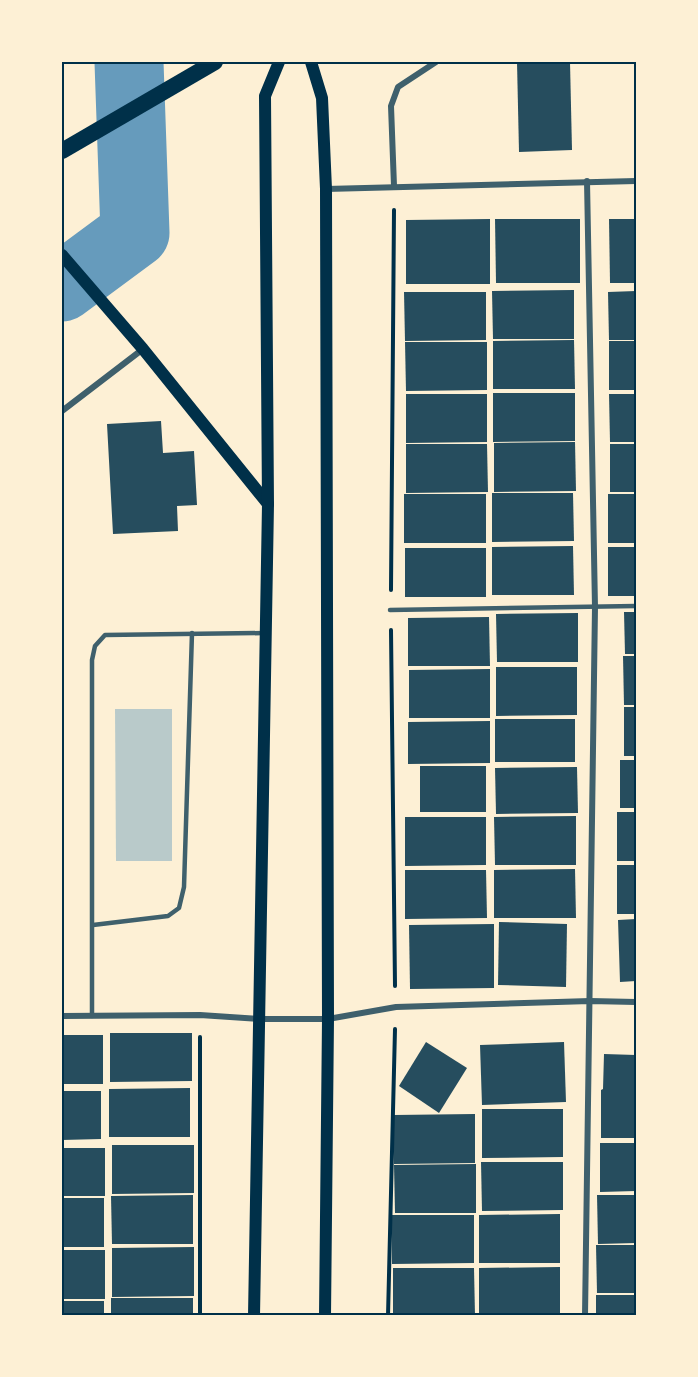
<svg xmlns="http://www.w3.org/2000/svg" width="698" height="1377" viewBox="0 0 698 1377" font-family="'Open Sans',sans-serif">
  <rect width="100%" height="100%" fill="#fdf0d5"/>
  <polygon fill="#b9caca" points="115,709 172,709 172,861 116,861"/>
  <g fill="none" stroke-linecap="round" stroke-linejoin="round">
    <polyline stroke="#669bbc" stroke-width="69" points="62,287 135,233 129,62"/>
  </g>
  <g fill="#264d5e">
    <polygon points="517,62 570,62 572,150 519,152"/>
    <polygon points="490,219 490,284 406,284 406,220"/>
    <polygon points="495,219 580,219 580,283 496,283"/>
    <polygon points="609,219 636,219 636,283 610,283"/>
    <polygon points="574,290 574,339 493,339 492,291"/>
    <polygon points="636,291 636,340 609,340 608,292"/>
    <polygon points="404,292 486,292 486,340 405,341"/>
    <polygon points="574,340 575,389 493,389 493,341"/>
    <rect x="609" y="341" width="27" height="49"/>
    <polygon points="405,342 487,342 487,390 406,391"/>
    <polygon points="493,393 575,393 575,441 493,442"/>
    <polygon points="406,394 487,394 487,442 406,443"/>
    <polygon points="609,394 636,394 636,442 610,442"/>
    <polygon points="161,421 163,453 194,451 197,505 177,506 178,531 113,534 107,424"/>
    <polygon points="575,442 576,491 494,492 494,443"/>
    <polygon points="406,444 487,444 488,492 406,493"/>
    <rect x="610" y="444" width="26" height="48"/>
    <polygon points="492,493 573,493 574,541 492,542"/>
    <rect x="404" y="494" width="82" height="49"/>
    <rect x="608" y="494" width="28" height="49"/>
    <polygon points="573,546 574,595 492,595 492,547"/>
    <rect x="608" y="547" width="28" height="49"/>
    <rect x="405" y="548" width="81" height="49"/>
    <polygon points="624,612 636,612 636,654 625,654"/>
    <polygon points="578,613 578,662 497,662 496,614"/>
    <polygon points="489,617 490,666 408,666 408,618"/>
    <polygon points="623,656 636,656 636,705 624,705"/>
    <polygon points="496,667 577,667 577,715 496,716"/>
    <polygon points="490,669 490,718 409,718 409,670"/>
    <rect x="624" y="707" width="12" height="49"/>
    <rect x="495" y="719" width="80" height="43"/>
    <polygon points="490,721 490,763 408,764 408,722"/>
    <rect x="620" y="760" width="16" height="48"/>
    <rect x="420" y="766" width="66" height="46"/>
    <polygon points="577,767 578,813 496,814 495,768"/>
    <rect x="617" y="812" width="19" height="49"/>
    <polygon points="576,816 576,865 495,865 494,817"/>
    <polygon points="405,817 486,817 486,865 405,866"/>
    <rect x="617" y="865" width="19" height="49"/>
    <polygon points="575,869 576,918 494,918 494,870"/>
    <polygon points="405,870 486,870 487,918 405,919"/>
    <polygon points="636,919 636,981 620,982 618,920"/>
    <polygon points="499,922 567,924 566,987 498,985"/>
    <polygon points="494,924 494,988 410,989 409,925"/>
    <polygon points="110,1033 192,1033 192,1081 110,1082"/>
    <rect x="62" y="1035" width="41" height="49"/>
    <polygon points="426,1042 467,1068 439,1113 399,1086"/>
    <polygon points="564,1042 566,1102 482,1105 480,1045"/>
    <polygon points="604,1054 636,1055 636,1138 601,1138 601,1090 603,1089"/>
    <polygon points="190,1088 190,1137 109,1137 109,1089"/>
    <polygon points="62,1091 101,1091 101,1139 62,1140"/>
    <polygon points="482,1109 563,1109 563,1157 482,1158"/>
    <polygon points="475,1114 475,1163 394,1164 394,1115"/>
    <polygon points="600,1143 636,1143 636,1191 600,1192"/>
    <polygon points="112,1145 194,1145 194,1193 112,1194"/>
    <rect x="62" y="1148" width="43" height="48"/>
    <polygon points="481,1162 563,1162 563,1210 482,1211"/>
    <polygon points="476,1164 476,1213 395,1213 394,1165"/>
    <polygon points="193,1195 193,1244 112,1244 111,1196"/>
    <polygon points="597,1195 636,1195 636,1243 598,1244"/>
    <rect x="62" y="1198" width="42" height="49"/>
    <polygon points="560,1214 560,1263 479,1263 479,1215"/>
    <polygon points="392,1215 474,1215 474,1263 392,1264"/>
    <polygon points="596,1245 636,1245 636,1293 597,1293"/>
    <polygon points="194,1247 194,1296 112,1297 112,1248"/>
    <rect x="62" y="1250" width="43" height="49"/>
    <polygon points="560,1267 560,1316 479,1316 479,1268"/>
    <polygon points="393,1268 474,1268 475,1316 393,1316"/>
    <rect x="596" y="1295" width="40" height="21"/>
    <rect x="111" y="1298" width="82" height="18"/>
    <rect x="62" y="1301" width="42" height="15"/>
  </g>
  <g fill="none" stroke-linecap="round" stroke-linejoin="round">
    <g stroke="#003049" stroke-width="4">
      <polyline points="391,590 394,210"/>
      <polyline points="391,630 395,986"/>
      <polyline points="200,1037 200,1316"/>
      <polyline points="388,1316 395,1029"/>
    </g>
    <g stroke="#3f606c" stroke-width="4.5">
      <polyline points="390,610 636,606"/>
      <polyline points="93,925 168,916 179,908 184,887 192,633"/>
      <polyline points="92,1016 92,660 95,646 105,635 265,633"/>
    </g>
    <g stroke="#3f606c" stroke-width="6">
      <polyline points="394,186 391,106 398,87 436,62"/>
      <polyline points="326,189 636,181"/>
      <polyline points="62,411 143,349"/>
      <polyline points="62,1016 200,1015 260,1019 328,1019 396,1007 590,1001 636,1002"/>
      <polyline points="585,1316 595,607 587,181"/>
    </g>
    <g stroke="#003049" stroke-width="12">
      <polyline points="311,62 322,98 326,189 328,1019 325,1316"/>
      <polyline points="62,255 143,349 268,504"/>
      <polyline points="254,1316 268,504 265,96 279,62"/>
    </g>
    <polyline stroke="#003049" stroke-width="16" points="62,151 215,62"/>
  </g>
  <rect width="698" height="1377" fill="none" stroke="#fdf0d5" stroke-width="126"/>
  <rect x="63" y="63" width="572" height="1251" fill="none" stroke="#003049" stroke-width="2"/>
</svg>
